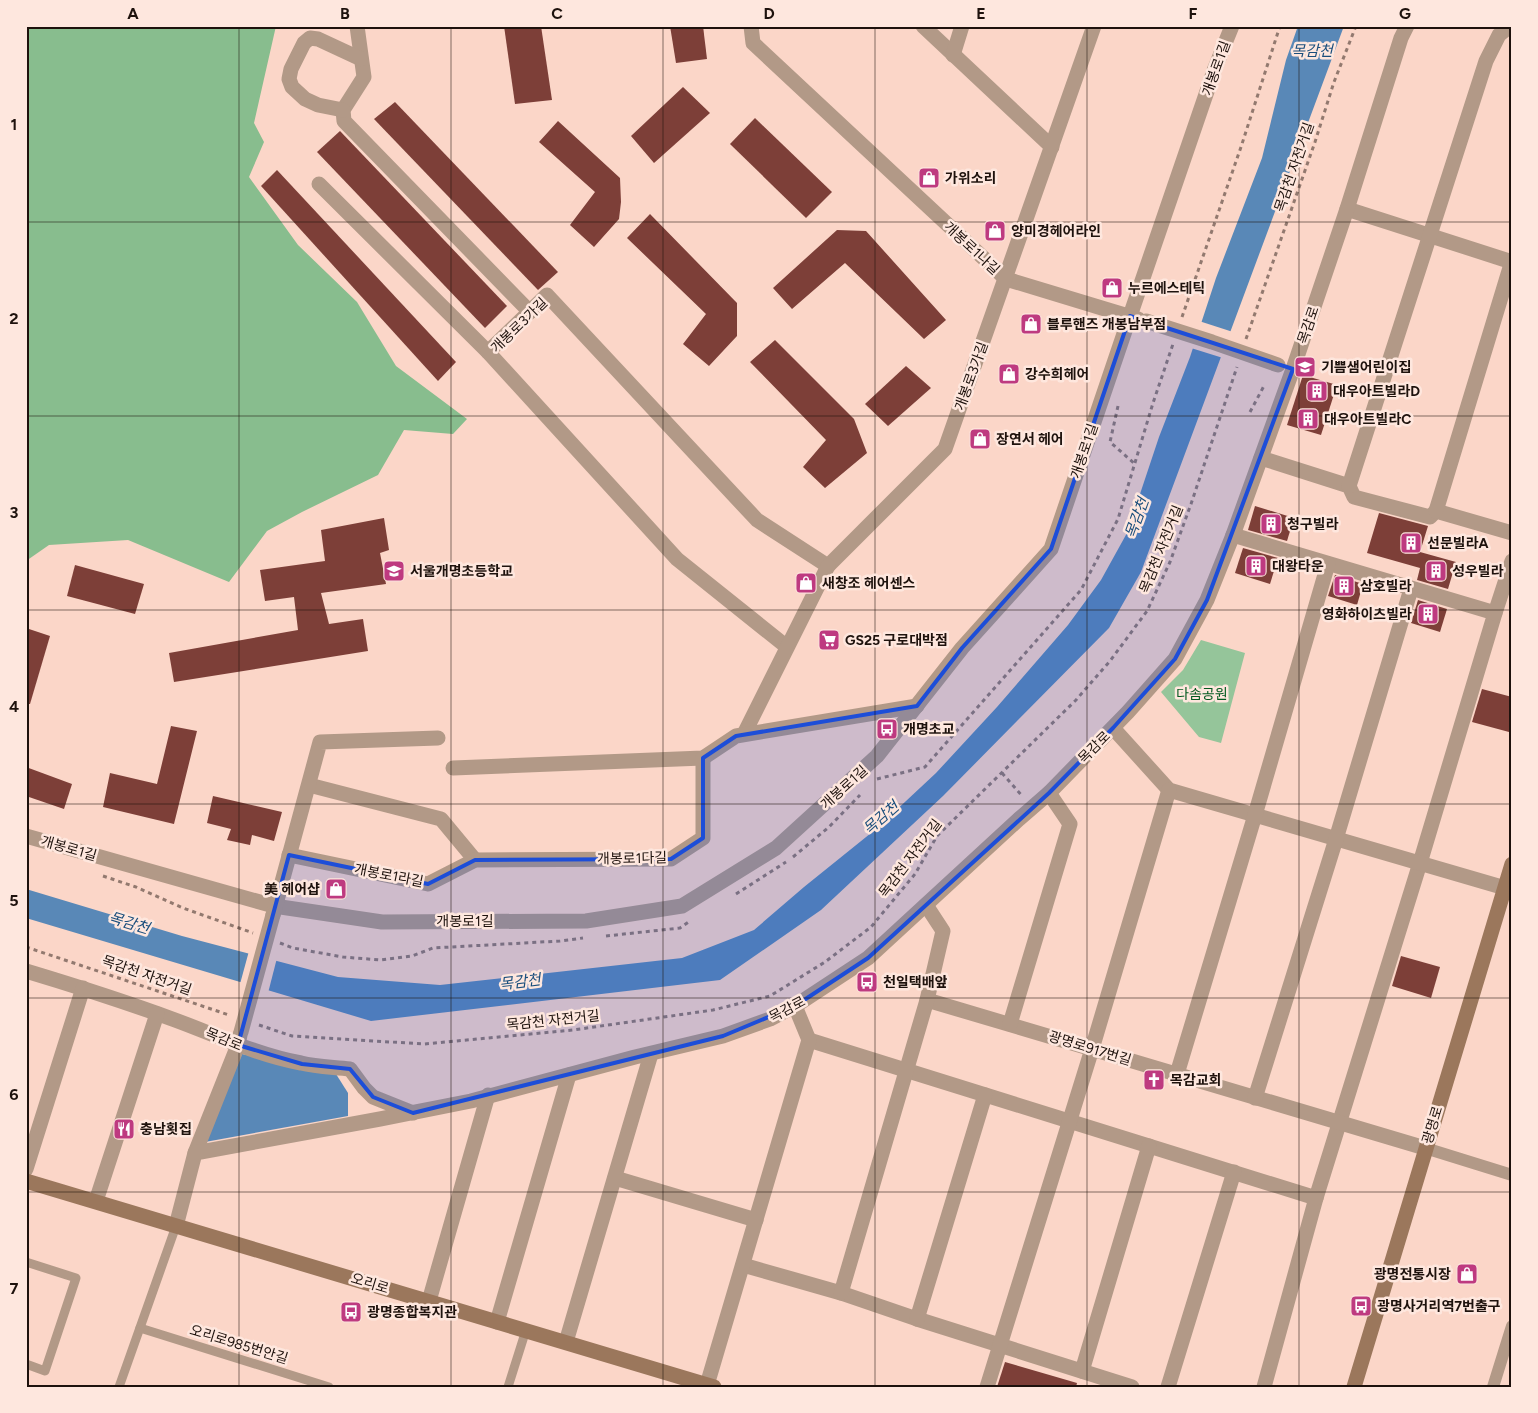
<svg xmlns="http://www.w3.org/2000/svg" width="1538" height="1413" viewBox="0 0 1538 1413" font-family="Figtree,'Noto Sans KR',sans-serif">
  <rect width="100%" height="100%" fill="#fbd6c8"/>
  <polygon fill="#95c59a" points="1201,640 1245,653 1221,743 1199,737 1161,692 1183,670"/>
  <polygon fill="#88bd8e" points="26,26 276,26 254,123 264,142 249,177 298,245 357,302 396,366 467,419 453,434 404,430 378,475 302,512 267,531 229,582 128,540 49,545 26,561"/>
  <g fill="#5988b7">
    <polygon points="1298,26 1344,26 1141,572 1109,628 943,796 821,910 720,980 371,1021 26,918 26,889 182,936 338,977 440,985 682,958 754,930 804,887 876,829 936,773 997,707 1068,625 1101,580 1127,533 1159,437 1190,357 1216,278 1262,158 1286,60"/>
    <polygon points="242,1054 336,1074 348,1093 348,1116 205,1142"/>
  </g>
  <g fill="#fbd6c8">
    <polygon points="1199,321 1233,332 1223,358 1191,348"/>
    <polygon points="249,951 277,958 268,993 240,984"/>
  </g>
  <g fill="#7d3f38">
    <polygon points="504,26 541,26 552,100 515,104"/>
    <polygon points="670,26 703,26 707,59 676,63"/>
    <polygon points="683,87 710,113 654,163 631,136"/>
    <polygon points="395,102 558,272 538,290 374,119"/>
    <polygon points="755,118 832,192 806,218 730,144"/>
    <polygon points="558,121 620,178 621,202 619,219 594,247 570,225 595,192 539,142"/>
    <polygon points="340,131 507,306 485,328 317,152"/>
    <polygon points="277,170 456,362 438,381 261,186"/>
    <polygon points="650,214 737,303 737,336 709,366 683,344 706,314 627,238"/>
    <polygon points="837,230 866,231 946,320 924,339 845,263 792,309 773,288"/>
    <polygon points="775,340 854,419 867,453 825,488 803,467 826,440 750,362"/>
    <polygon points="906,366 931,388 888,426 865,404"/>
    <polygon points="1303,375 1337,385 1321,435 1287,425"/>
    <polygon points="1255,506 1294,518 1287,541 1248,530"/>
    <polygon points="1379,513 1428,526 1420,552 1456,562 1448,589 1417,580 1420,568 1367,553"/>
    <polygon points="384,518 389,550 380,553 386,584 321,593 329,624 363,619 368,651 174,682 169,653 298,630 294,597 265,601 260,570 325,561 321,530"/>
    <polygon points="1243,548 1278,558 1270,584 1235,573"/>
    <polygon points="75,565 144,584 135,614 67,596"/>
    <polygon points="1335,575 1363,584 1357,605 1328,596"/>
    <polygon points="1418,600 1447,609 1440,632 1411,623"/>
    <polygon points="26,628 50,636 30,704 26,704"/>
    <polygon points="1482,689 1512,697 1512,723 1509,732 1472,722"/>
    <polygon points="171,726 197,731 174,824 103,807 110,773 157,784"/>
    <polygon points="26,767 72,784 64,809 26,796"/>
    <polygon points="213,796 282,812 274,841 252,835 250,845 227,840 231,829 207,823"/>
    <polygon points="1401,956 1440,967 1431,998 1392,986"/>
    <polygon points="1005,1362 1077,1383 1076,1387 997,1387"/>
  </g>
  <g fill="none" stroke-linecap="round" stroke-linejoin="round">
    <g stroke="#92796f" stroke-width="3" stroke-dasharray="4 4" stroke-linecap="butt">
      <polyline points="1182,317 1241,147 1280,26"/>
      <polyline points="1246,339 1315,142 1334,82 1356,26"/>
      <polyline points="1118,406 1110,442 1135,464"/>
      <polyline points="1250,412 1265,384"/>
      <polyline points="1002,773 1023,797"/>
      <polyline points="877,779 925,767 1081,590 1118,519 1153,403 1173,344"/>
      <polyline points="793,857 829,827 860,795"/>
      <polyline points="103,876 136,887 183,908 253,933"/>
      <polyline points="736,894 786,862"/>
      <polyline points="606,936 680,928 690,921"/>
      <polyline points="280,943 293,948 343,957 381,960 412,956 433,948 560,941 583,938"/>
      <polyline points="26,947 229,1015"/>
      <polyline points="259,1025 292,1036 424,1044 573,1030 713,1010 770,996 825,962 871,927 915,874 937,836 1076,700 1110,661 1147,611 1170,562 1191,504 1237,367"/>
    </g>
    <g stroke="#b29987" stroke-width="9">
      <polyline points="26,1262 76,1278 45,1371 26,1364"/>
      <polyline points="140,1328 329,1387"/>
      <polyline points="119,1387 176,1226"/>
      <polyline points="508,1387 526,1330"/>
    </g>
    <g stroke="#b29987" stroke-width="12">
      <polyline points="1425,1148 1512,1175"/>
      <polyline points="1493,1387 1512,1326"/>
    </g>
    <g stroke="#b29987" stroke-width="15">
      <polyline points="357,26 364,77 343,110 344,121 530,312"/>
      <polyline points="751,26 753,43 1006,279 1138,319"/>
      <polyline points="923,26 1052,147"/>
      <polyline points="953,55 962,26"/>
      <polyline points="343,110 318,105 305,99 292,87 289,79 291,69 304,43 310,38 318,39 361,59"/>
      <polyline points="319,184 488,352"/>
      <polyline points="1347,209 1512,262"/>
      <polyline points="1261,458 1349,486 1354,497 1430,517 1436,511 1512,533"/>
      <polyline points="1349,486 1486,61 1499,35 1510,26"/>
      <polyline points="1436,511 1512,261"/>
      <polyline points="1233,535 1495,613 1420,863 1316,1198 1264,1387"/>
      <polyline points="1495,613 1512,561"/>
      <polyline points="787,647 677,559 488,352 547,295 757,520 828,566 945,449 1094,26"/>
      <polyline points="1113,728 1169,790 1512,890"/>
      <polyline points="744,734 828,566"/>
      <polyline points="453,768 703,758 736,736 917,706"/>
      <polyline points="309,785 441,819 475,860"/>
      <polyline points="26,836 274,906 382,922 586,921 682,906 776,848 877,756 962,648 1051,549 1130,316 1215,68 1232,26"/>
      <polyline points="289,855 428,884 475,860 671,859 703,838 703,758"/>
      <polyline points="273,915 320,742 438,738"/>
      <path d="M26,971C76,986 126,1002 175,1020C216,1035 257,1055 301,1063C317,1067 334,1067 350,1069L364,1088L373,1097L413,1113"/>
      <polyline points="927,1000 1425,1148"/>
      <polyline points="1010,1024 1070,824 1049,793"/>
      <polyline points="809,1040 1316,1198"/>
      <polyline points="1177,1074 1255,815 1328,564"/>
      <polyline points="1255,1098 1336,839 1411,589"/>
      <polyline points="195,1153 238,1045 240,1035"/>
      <polyline points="26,1169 83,988"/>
      <polyline points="615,1178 756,1220"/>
      <polyline points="96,1201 157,1014"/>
      <polyline points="176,1226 195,1153 380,1119 471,1101 635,1057 723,1036 770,1019 795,1006 868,958 1019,819 1049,793 1128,712 1175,659 1207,600 1233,535 1293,369 1347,209 1401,38 1407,26"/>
      <polyline points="743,1265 841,1293 917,1319 1132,1387"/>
      <polyline points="841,1293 927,1000 943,931 926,905"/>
      <polyline points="429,1301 488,1095"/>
      <polyline points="917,1319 985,1095"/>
      <polyline points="497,1322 569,1075"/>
      <polyline points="566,1342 651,1054"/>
      <polyline points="1082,1371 1149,1146"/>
      <polyline points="707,1385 809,1040 795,1006"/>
      <polyline points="987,1387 1092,1049 1169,790"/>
      <polyline points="1168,1387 1234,1172"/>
    </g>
    <g stroke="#9b775c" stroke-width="15">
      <polyline points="26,1181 714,1387"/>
      <polyline points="1354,1387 1512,864"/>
    </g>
    <g stroke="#b29987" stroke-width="15">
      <polyline points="1146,321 1212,342 1278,365"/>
      <polyline points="241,1032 273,915"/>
    </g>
  </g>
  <path fill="#1d4ed8" fill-opacity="0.2" stroke="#1d4ed8" stroke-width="4" stroke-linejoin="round" d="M1130,316L1293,369L1207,600L1175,659L1113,728L1049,793L868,958L795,1006L723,1036L413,1113L373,1097L350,1069L302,1064L238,1045L289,855L428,884L475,860L671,859L703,838V758L736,736L917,706L962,648L1051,549Z"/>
  <path fill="none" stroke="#1e120d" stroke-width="1" stroke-opacity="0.55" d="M239,26V1387M451,26V1387M663,26V1387M875,26V1387M1087,26V1387M1299,26V1387M26,222H1512M26,416H1512M26,610H1512M26,804H1512M26,998H1512M26,1192H1512"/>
  <defs>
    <g id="shop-square" transform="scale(1.125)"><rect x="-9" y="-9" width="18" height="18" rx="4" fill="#be3a80" stroke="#fee7de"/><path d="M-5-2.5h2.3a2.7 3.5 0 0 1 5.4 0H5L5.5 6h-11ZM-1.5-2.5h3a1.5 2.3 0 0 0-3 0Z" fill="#fff"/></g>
    <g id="school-square" transform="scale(1.125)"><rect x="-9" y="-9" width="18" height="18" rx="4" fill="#be3a80" stroke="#fee7de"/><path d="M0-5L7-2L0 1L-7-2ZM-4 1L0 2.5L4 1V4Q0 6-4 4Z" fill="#fff"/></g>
    <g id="building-square" transform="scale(1.125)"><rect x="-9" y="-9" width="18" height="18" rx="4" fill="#be3a80" stroke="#fee7de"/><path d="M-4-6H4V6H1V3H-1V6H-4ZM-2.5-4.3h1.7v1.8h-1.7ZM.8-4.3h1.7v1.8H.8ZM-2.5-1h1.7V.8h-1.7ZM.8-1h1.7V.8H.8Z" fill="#fff"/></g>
    <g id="supermarket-square" transform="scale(1.125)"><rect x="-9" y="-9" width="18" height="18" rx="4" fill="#be3a80" stroke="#fee7de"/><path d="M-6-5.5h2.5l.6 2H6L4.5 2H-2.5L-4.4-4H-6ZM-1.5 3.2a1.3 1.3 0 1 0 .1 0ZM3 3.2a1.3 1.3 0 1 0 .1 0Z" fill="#fff"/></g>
    <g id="bus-square" transform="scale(1.125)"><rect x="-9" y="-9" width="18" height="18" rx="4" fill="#be3a80" stroke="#fee7de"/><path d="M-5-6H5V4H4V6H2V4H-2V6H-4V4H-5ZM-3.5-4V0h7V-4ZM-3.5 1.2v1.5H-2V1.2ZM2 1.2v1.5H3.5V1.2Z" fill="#fff"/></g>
    <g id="church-square" transform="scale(1.125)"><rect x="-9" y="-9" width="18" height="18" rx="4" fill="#be3a80" stroke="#fee7de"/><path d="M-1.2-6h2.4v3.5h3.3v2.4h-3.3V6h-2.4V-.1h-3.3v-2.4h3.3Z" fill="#fff"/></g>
    <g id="restaurant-square" transform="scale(1.125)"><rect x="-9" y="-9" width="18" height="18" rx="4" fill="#be3a80" stroke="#fee7de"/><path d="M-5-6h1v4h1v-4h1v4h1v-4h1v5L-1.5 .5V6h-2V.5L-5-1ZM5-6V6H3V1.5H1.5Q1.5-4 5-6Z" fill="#fff"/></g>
  </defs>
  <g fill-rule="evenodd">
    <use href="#shop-square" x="929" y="178"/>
    <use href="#shop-square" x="995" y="231"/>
    <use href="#shop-square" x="1112" y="288"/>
    <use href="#shop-square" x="1031" y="324"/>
    <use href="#school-square" x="1305" y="367"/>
    <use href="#shop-square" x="1009" y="374"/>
    <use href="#building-square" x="1317" y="391"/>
    <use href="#building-square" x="1308" y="419"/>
    <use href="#shop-square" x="980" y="439"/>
    <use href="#building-square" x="1271" y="524"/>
    <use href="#building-square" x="1411" y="543"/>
    <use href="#building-square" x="1256" y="566"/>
    <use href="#school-square" x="394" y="571"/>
    <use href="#building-square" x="1436" y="571"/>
    <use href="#shop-square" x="806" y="583"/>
    <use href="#building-square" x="1344" y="586"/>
    <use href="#building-square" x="1428" y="614"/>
    <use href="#supermarket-square" x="829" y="640"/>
    <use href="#bus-square" x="887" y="729"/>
    <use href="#shop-square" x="336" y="889"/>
    <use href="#bus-square" x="867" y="982"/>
    <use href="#church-square" x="1154" y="1080"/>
    <use href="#restaurant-square" x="124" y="1129"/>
    <use href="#shop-square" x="1467" y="1274"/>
    <use href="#bus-square" x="1361" y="1306"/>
    <use href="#bus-square" x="351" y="1312"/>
  </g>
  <g text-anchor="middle" stroke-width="5" stroke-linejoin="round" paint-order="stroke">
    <g font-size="14" fill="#1e120d" stroke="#fee7de">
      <text transform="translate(1216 68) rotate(-70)" y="5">개봉로1길</text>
      <text transform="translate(1294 167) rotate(-71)" y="5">목감천 자전거길</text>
      <text transform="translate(972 248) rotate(43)" y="5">개봉로1나길</text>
      <text transform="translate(519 325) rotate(-44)" y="5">개봉로3가길</text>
      <text transform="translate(1308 325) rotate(-71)" y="5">목감로</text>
      <text transform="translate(971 376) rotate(-70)" y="5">개봉로3가길</text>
      <text transform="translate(1084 451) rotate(-71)" y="5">개봉로1길</text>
      <text transform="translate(1161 549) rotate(-68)" y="5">목감천 자전거길</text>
      <text transform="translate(1094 747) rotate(-45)" y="5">목감로</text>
      <text transform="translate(844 787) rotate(-42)" y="5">개봉로1길</text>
      <text transform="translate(69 848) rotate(16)" y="5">개봉로1길</text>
      <text transform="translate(632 858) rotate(-1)" y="5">개봉로1다길</text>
      <text transform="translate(910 858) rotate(-53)" y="5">목감천 자전거길</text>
      <text transform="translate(389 875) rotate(11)" y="5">개봉로1라길</text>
      <text x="465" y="926">개봉로1길</text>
      <text transform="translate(147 975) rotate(19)" y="5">목감천 자전거길</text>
      <text transform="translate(787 1009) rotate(-28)" y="5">목감로</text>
      <text transform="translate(553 1020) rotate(-6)" y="5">목감천 자전거길</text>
      <text transform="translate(224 1039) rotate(22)" y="5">목감로</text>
      <text transform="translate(1090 1048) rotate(17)" y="5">광명로917번길</text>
      <text transform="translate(1432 1125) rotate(-73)" y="5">광명로</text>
      <text transform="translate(370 1283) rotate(17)" y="5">오리로</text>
      <text transform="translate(239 1344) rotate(17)" y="5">오리로985번안길</text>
    </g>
    <g font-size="14" font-weight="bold" fill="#1e120d" stroke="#fee7de" text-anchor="start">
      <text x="945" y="183">가위소리</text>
      <text x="1011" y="236">양미경헤어라인</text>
      <text x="1128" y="293">누르에스테틱</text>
      <text x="1047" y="329">블루핸즈 개봉남부점</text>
      <text x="1321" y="372">기쁨샘어린이집</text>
      <text x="1025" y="379">강수희헤어</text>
      <text x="1333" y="396">대우아트빌라D</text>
      <text x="1324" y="424">대우아트빌라C</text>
      <text x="996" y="444">장연서 헤어</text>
      <text x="1287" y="529">청구빌라</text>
      <text x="1427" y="548">선문빌라A</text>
      <text x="1272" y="571">대왕타운</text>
      <text x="410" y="576">서울개명초등학교</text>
      <text x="1452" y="576">성우빌라</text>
      <text x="822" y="588">새창조 헤어센스</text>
      <text x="1360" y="591">삼호빌라</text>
      <text x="1412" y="619" text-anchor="end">영화하이츠빌라</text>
      <text x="845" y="645">GS25 구로대박점</text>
      <text x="903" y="734">개명초교</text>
      <text x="320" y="894" text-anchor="end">美 헤어샵</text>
      <text x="883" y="987">천일택배앞</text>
      <text x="1170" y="1085">목감교회</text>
      <text x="140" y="1134">충남횟집</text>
      <text x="1451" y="1279" text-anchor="end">광명전통시장</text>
      <text x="1377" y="1311">광명사거리역7번출구</text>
      <text x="367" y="1317">광명종합복지관</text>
    </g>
    <g font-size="14" fill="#035a20" stroke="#fee7de">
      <text x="1202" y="699">다솜공원</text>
    </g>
    <g font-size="15" font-style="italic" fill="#1a4e7c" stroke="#fee7de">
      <text x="1312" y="56">목감천</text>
      <text transform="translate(1137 518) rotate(-70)" y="5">목감천</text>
      <text transform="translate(881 818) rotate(-41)" y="5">목감천</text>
      <text transform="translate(129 923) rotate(17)" y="5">목감천</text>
      <text transform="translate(520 982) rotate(-7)" y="5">목감천</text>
    </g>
  </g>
  <rect width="1538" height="1413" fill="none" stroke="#fee7de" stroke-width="55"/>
  <rect x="28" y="28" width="1482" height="1358" fill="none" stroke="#1e120d" stroke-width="2"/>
  <g font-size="16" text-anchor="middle" font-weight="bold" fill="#1e120d">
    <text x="133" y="19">A</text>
    <text x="345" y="19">B</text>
    <text x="557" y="19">C</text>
    <text x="769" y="19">D</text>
    <text x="981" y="19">E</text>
    <text x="1193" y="19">F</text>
    <text x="1405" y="19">G</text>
    <text x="14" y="130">1</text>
    <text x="14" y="324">2</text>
    <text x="14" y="518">3</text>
    <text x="14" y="712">4</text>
    <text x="14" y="906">5</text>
    <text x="14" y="1100">6</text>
    <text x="14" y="1294">7</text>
  </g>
</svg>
